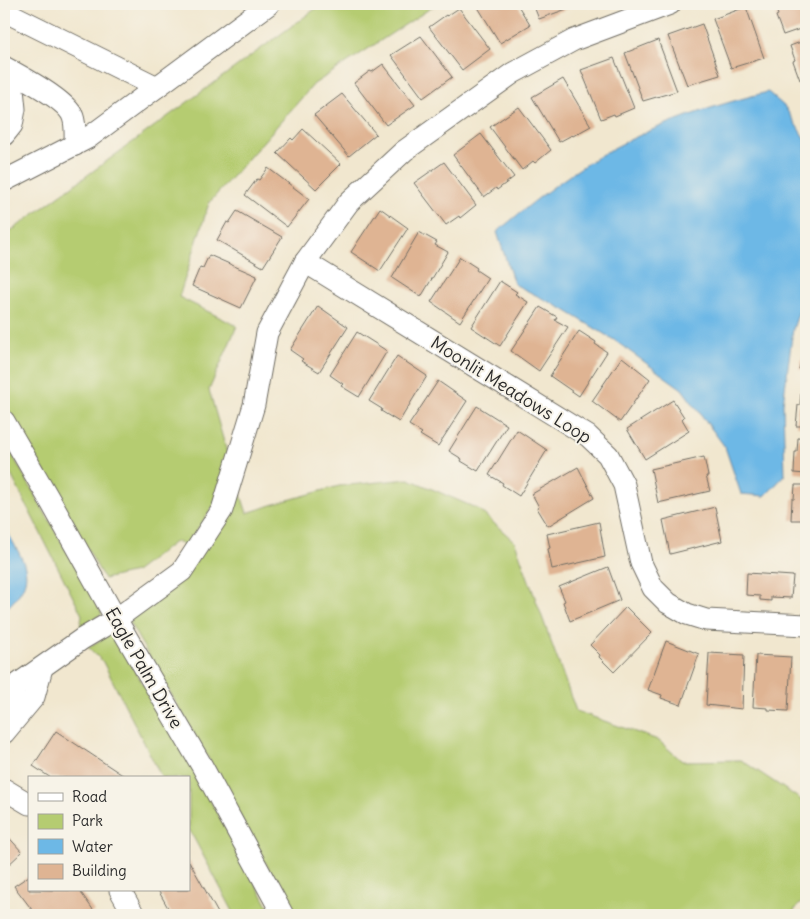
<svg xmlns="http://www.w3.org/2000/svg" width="810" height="919" viewBox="0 0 810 919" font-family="Delius,sans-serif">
  <rect width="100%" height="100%" fill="#f7f3e8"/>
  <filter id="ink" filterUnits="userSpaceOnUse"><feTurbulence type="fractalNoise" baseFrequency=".02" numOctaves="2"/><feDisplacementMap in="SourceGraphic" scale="10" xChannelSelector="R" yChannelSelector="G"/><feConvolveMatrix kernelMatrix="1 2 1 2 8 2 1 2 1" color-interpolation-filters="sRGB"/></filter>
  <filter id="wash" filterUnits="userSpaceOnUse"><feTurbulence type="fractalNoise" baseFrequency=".0096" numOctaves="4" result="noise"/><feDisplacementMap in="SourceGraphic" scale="20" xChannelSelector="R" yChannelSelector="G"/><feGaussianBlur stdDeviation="1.12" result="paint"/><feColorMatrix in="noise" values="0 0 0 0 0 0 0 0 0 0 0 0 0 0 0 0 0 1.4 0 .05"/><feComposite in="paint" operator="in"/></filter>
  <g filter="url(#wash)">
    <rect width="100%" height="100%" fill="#f1e7cf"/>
    <g fill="#b5cc71" stroke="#707c4e">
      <polygon points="322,4 437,4 314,84 209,203 179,297 237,326 209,390 228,456 214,505 186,546 176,541 135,572 104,579 60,498 4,403 4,236"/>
      <polygon points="4,440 102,614 80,627 82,615 4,461"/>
      <polygon points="409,479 478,509 515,542 576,711 658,740 682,761 741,760 806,803 806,898 795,909 792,915 294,915 210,761 129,622 239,489 247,513 281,502 339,486"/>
      <polygon points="113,633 194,771 273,915 235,915 189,829 189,778 162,778 103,662 88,647"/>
    </g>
    <g fill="#6db8e6" stroke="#4c7288">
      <path d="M768,92L785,107L806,141V290L793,329L783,404L785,475L765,496L741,494L725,447L682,389L614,340L563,309L514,284L497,232C530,204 564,177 601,155C650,127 713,105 768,92Z"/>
      <path d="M4,526C24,564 41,576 4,611Z"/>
    </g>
    <g id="blocks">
      <g fill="#dfb493">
        <polygon points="476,4 517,4 530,25 500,43"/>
        <polygon points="533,4 571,4 572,7 539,19"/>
        <polygon points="774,4 806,4 806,27 783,35 776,16 778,15"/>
        <polygon points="746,7 764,58 731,68 713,19"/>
        <polygon points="459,8 490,49 462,70 429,27 446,15 447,16"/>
        <polygon points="702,24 720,75 687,85 668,36"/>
        <polygon points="421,36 452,77 423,98 391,55"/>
        <polygon points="658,40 677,91 643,101 625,53"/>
        <polygon points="806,40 806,78 800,80 793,61 795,60 790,46"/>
        <polygon points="614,58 634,108 615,116 614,114 601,119 581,70"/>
        <polygon points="383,64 415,105 386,125 354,83 370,71 372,72"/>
        <polygon points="563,79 591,126 573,136 572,135 559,142 532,97"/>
        <polygon points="342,94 376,134 349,156 314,115"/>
        <polygon points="519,107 551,150 535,163 533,161 522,170 490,127"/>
        <polygon points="303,129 341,164 316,189 277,153 291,138 293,140"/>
        <polygon points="481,134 514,177 497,190 496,188 484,197 453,155"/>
        <polygon points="444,162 476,205 460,218 459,216 446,225 414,183"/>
        <polygon points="268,168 309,199 287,227 245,195 257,179 259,180"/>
        <polygon points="380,208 408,228 380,271 351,252"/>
        <polygon points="237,211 282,237 263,267 217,240 227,222 229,223"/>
        <polygon points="419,232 437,242 435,245 448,252 421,297 392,278"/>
        <polygon points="209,255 257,276 241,308 192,286 200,267 203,268"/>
        <polygon points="460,257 477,268 476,270 488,278 460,322 431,302"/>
        <polygon points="500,281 517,292 515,294 528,302 500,346 471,327"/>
        <polygon points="318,306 348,327 319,372 301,361 303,359 290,350"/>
        <polygon points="540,307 557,317 555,320 568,327 539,371 511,351"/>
        <polygon points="579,331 596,342 595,344 607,352 579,396 550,376"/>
        <polygon points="357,332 387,351 359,397 341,386 343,384 330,375"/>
        <polygon points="805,349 806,349 806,370 799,369"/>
        <polygon points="397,356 427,376 399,422 381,411 382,409 369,401"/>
        <polygon points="622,357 650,379 620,422 592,401"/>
        <polygon points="438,381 467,401 438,446 420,435 422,433 409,425"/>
        <polygon points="801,390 806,391 806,426 796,426 798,405 800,405"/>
        <polygon points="673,400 684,417 682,419 689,431 645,459 627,429"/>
        <polygon points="477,406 507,425 478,471 461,461 462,459 449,451"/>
        <polygon points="517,430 547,450 519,496 502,485 503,483 489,475"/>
        <polygon points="798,438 806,438 806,474 794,473 795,452 797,452"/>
        <polygon points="704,457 708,476 706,476 710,491 658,503 651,469"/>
        <polygon points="578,467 594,498 548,526 537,508 539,507 532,494"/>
        <polygon points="795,485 806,485 806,520 791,520 792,499 794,499"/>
        <polygon points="715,507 722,541 670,554 663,520"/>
        <polygon points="599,522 605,557 552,569 548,549 550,548 547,534"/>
        <polygon points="608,567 620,600 570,621 563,602 565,601 559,587"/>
        <polygon points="747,573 793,576 791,598 771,597 771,601 760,600 760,596 746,595"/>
        <polygon points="626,607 652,633 614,672 599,657 600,655 590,645"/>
        <polygon points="666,641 699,654 681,705 661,698 662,695 648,690"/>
        <polygon points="709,653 744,655 742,709 706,705"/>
        <polygon points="756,655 791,657 788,711 768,710 768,708 753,707"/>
        <polygon points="806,657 806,681 805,681 801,658"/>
        <polygon points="56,731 127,778 51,778 33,766"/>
        <polygon points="4,832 22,852 4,869"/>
        <polygon points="189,861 219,915 172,915 158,890 189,890"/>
        <polygon points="29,876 29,890 79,890 94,911 89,915 36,915 14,886"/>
      </g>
    </g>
  </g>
  <g filter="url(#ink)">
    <use href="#blocks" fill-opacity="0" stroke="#706d64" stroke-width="1"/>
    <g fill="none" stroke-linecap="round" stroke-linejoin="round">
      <g stroke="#706d64" stroke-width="23">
        <g id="minor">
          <polyline points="4,11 157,87"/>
          <path d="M4,67C19,75 68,101 73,117C76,125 75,136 75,145"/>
          <polyline points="4,75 13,89 15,109 12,125 4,135"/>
          <polyline points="4,181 88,138 269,4"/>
          <polyline points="305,262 588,436 608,455 624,485 641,563 653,588 668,603 687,614 706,620 806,625"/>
          <polyline points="4,421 52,504 116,619 202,766 283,915"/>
          <polyline points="4,703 18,684 82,639 116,619 182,571 222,510 254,405 267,333 305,262 349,202 404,151 513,73 574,40 670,4"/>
          <polyline points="4,733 34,697 42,668"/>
          <polyline points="4,789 29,804"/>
          <polyline points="120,890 134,915"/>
        </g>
      </g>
      <use href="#minor" stroke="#fff" stroke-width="21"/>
    </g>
  </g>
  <g text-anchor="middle" stroke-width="4" stroke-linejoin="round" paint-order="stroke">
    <g font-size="18" fill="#2b2b2b" stroke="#f7f3e8">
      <text transform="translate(511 390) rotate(32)" y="6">Moonlit Meadows Loop</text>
      <text transform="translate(144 668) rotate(60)" y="6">Eagle Palm Drive</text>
    </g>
  </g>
  <rect width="810" height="919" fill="none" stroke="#f7f3e8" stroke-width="20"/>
  <rect x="28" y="776" width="162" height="115" fill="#f7f3e8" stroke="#a5a39c"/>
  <rect x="38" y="793" width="25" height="8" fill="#ffffff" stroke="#a5a39c"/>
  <text x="72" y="802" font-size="15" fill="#2b2b2b">Road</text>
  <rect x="38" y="814" width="25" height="15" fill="#b5cc71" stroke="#a5a39c"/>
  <text x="72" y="826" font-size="15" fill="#2b2b2b">Park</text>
  <rect x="38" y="839" width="25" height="15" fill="#6db8e6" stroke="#a5a39c"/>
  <text x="72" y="852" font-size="15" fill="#2b2b2b">Water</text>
  <rect x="38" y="864" width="25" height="15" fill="#dfb493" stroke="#a5a39c"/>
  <text x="72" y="876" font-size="15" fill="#2b2b2b">Building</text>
</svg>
